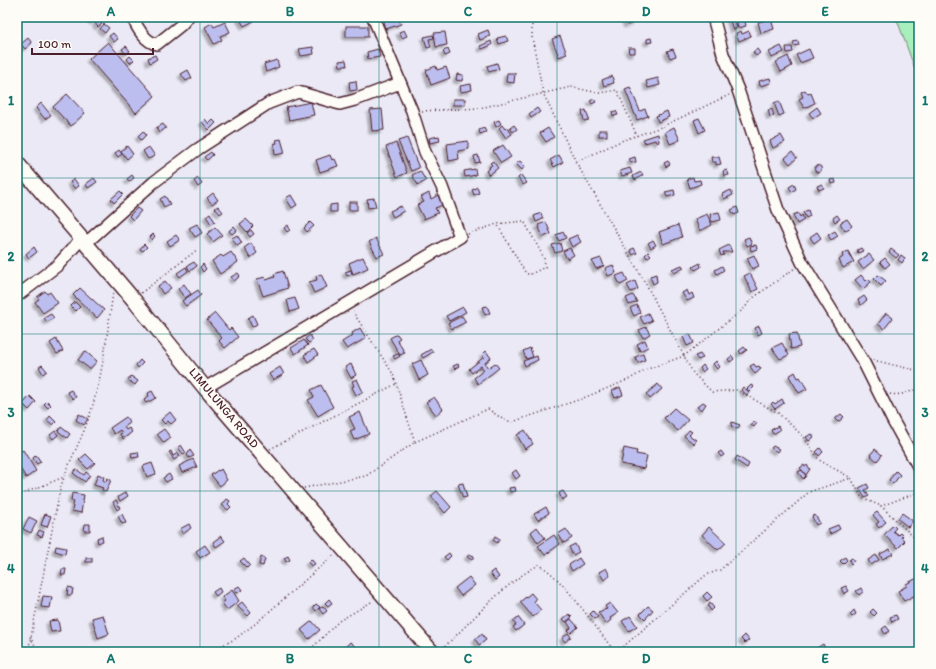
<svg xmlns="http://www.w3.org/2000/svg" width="936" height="669" viewBox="0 0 936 669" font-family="Itim,sans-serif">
  <defs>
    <filter id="shadow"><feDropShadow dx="-3" dy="3" stdDeviation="1" flood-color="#0004"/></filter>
  </defs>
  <rect width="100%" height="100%" fill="#eae9f5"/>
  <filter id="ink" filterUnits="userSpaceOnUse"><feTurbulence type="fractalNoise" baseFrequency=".025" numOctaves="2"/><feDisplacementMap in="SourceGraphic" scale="8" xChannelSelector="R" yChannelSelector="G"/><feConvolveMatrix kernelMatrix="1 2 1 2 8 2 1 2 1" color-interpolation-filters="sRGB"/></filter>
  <g filter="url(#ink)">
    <polygon fill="#a7efbc" stroke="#788774" points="896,17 919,17 919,80"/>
    <g fill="#bdbef0" stroke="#4a1f2b" filter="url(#shadow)">
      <polygon points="88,17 96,17 97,18 93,22"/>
      <polygon points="253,17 254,21 244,26 239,18"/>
      <polygon points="387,17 398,17 401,24 386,29 383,18"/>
      <polygon points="624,17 634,17 635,22 627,25"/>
      <polygon points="729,17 734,17 737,28 733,30"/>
      <polygon points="736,17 744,17 746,26 738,28"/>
      <polygon points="771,19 774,29 761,33 758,22"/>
      <polygon points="99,20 102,24 98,27 95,23"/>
      <polygon points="225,22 230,32 220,36 222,40 214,44 205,27 212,23 214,27"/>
      <polygon points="104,24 109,28 105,33 100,29"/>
      <rect x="346" y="26" width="22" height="11"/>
      <polygon points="404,30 407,36 402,38 399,32"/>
      <polygon points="488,30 490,36 480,40 478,34"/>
      <polygon points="741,31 742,34 749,31 751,36 739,41 736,33"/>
      <polygon points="445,32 447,45 436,47 434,33"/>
      <polygon points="113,33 118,39 114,42 109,36"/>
      <polygon points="433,35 434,38 429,39 431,47 427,48 424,37"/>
      <polygon points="506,36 508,41 499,44 497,38"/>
      <polygon points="560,36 567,54 559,57 552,39"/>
      <polygon points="28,38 32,43 25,49 21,44"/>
      <polygon points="651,38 652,42 647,43 647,39"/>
      <polygon points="491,41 492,45 482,49 480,46"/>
      <polygon points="798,41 799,45 794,46 793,42"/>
      <polygon points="108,42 155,96 136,113 89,59"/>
      <polygon points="126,46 130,51 126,54 122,49"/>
      <polygon points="781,46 784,52 772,58 769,52"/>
      <polygon points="313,47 314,54 301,56 299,49"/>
      <polygon points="786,47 792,47 793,52 787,53"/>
      <polygon points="628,48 635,48 635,53 629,53"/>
      <polygon points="378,49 380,57 368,59 367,52"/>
      <polygon points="448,49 450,54 445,56 443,51"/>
      <polygon points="673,49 676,56 670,58 667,51"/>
      <polygon points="757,49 760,53 756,56 753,52"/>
      <polygon points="809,49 813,58 800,63 796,55"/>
      <polygon points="155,55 157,59 150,63 148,58"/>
      <polygon points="130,56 134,60 130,63 127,59"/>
      <polygon points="788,56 792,66 781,72 776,62"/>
      <polygon points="277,60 279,67 266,72 264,64"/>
      <polygon points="346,60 347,66 340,66 339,61"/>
      <polygon points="497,63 499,69 489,72 487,66"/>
      <polygon points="436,66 437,70 446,67 450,78 431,85 426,70"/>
      <polygon points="188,70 192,78 186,81 181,74"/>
      <polygon points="507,73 515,73 514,83 506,82"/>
      <polygon points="457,74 463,75 462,81 456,80"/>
      <polygon points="612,76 614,83 604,86 602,80"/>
      <polygon points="658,78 660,85 648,88 646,81"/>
      <polygon points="770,78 771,83 760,86 759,81"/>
      <polygon points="356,81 357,90 350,91 349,82"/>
      <polygon points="471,84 472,90 461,92 460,86"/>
      <polygon points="630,87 640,111 645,109 648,116 637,120 625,89"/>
      <polygon points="805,90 808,94 811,93 815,103 804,108 799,99 803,97 801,92"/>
      <polygon points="67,94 85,113 71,126 53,107"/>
      <rect x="453" y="99" width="12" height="6"/>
      <polygon points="594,99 596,102 592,104 590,101"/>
      <polygon points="779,101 784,114 779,116 774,103"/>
      <polygon points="311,102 314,115 289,120 286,107"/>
      <polygon points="41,103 51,115 45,119 36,108"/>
      <polygon points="817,107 821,113 813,118 809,113"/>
      <polygon points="537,108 540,112 531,118 529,114"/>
      <polygon points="382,109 384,130 372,131 370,110"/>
      <polygon points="772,109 774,116 770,117 768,110"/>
      <polygon points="586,110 589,120 584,121 582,111"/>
      <polygon points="616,111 618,115 613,116 612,112"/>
      <polygon points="667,111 669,117 658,122 656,116"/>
      <polygon points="699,118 705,130 699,133 694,120"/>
      <polygon points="205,119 209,124 213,120 216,123 209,130 202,122"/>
      <polygon points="499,120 501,124 496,127 494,122"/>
      <polygon points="163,124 166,128 159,133 156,128"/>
      <polygon points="502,125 505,129 507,127 512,134 506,138 499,128"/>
      <polygon points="514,125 517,129 513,132 510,128"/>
      <polygon points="674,127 680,140 670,144 665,132"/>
      <polygon points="484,128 486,132 480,134 479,130"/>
      <polygon points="548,128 554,137 546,142 540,133"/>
      <rect x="599" y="130" width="8" height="6"/>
      <polygon points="143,131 146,135 141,140 138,136"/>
      <polygon points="658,134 659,142 656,143 655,140 645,143 643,139"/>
      <polygon points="781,135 785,142 773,148 770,141"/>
      <polygon points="439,136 440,141 430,143 429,138"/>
      <polygon points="407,138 419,168 411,171 398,141"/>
      <polygon points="281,139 285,153 275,155 274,144 277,143 276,140"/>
      <polygon points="468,141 469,149 458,151 459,159 449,161 447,144"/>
      <polygon points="396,143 407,173 397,177 386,147"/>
      <polygon points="503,145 511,157 501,163 493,151"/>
      <polygon points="127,146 133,154 127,159 121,151"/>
      <polygon points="149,147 155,156 148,159 143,151"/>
      <polygon points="119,150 122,154 118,157 115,153"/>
      <polygon points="211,152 213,155 207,160 204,157"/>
      <polygon points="792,152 797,158 790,164 785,158"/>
      <polygon points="330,155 332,160 335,159 338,166 320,172 316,160"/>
      <polygon points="478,155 480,162 475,163 474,156"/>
      <polygon points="559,155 563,162 554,167 550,160"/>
      <polygon points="635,157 636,162 631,163 629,159"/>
      <polygon points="711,157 719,157 721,164 716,165 716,162 712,162"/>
      <polygon points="493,161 498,168 489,175 486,171 490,168 489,167 492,165 490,163"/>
      <polygon points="520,161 525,166 522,170 516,164"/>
      <polygon points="668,161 670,164 666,167 664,163"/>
      <circle cx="818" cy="169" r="3.5"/>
      <polygon points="630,168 632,173 622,176 620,171"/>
      <polygon points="475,169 476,175 465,177 464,171"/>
      <polygon points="727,170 729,175 724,176 723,171"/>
      <polygon points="420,171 426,181 418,185 412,175"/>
      <polygon points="641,172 643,175 635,180 633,176"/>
      <polygon points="132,175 134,178 129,182 127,179"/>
      <polygon points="521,175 527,183 523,185 518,178"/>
      <polygon points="693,177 694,181 700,180 701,184 690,188 687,179"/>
      <polygon points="94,178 97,182 88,188 86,184"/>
      <polygon points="198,178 202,184 198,187 194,181"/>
      <polygon points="74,179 79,186 75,189 70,182"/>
      <polygon points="835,179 836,183 831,184 830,180"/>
      <polygon points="794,184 796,189 792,192 789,187"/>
      <polygon points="822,184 824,188 819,190 817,186"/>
      <polygon points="477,187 479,193 474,195 472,190"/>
      <polygon points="674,190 675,195 667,197 665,192"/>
      <polygon points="731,190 733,195 724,199 722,194"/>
      <polygon points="120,191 123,194 114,203 111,199"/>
      <polygon points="213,193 218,200 212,204 207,198"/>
      <polygon points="429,193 431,199 438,195 443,205 435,208 438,213 424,219 417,205 424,202 421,197"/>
      <polygon points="291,195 297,205 292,208 286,198"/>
      <polygon points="165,196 170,204 164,207 160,199"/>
      <polygon points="374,198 376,207 368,208 367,199"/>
      <rect x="349" y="202" width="8" height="8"/>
      <polygon points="337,204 337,212 330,212 330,205"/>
      <polygon points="218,206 223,212 220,214 215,208"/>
      <polygon points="401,206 404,211 393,217 390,211"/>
      <polygon points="737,207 739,213 734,215 731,210"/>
      <polygon points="137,208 141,211 133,220 129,216"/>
      <polygon points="808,210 810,216 806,218 803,212"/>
      <polygon points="719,212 721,220 712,222 710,214"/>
      <polygon points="210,213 215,222 211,224 206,216"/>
      <polygon points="541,213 543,219 536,222 534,216"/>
      <polygon points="798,213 800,217 802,215 804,220 797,224 793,215"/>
      <polygon points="707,214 712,225 700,231 695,219"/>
      <polygon points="837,215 840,219 835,222 833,218"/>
      <polygon points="246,219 253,226 247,232 240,224"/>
      <polygon points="847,219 852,226 845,231 840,223"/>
      <polygon points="310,222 314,226 307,232 304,228"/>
      <polygon points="546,222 551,234 543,237 538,225"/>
      <polygon points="197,224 202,233 195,237 189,228"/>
      <polygon points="288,225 290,230 287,232 284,228"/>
      <polygon points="678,225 682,237 663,244 659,232"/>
      <polygon points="234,226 237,230 232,234 229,231"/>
      <polygon points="215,227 222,235 213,242 207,234"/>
      <polygon points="251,230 254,234 250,237 247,233"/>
      <polygon points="835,231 838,236 831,240 828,235"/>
      <polygon points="563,232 566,238 559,241 556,235"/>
      <polygon points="817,232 821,238 814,243 810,237"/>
      <polygon points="153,234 155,236 152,240 150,237"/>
      <polygon points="176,235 180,240 170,246 167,241"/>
      <polygon points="237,235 242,243 237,246 232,238"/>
      <polygon points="577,235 581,242 572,247 568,239"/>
      <polygon points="749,237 752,244 747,246 744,239"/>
      <polygon points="376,238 384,254 377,257 369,242"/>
      <polygon points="653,240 656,245 651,248 648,243"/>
      <polygon points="251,243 257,253 250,258 244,248"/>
      <polygon points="560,243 562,251 555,253 552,245"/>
      <polygon points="144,244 147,247 143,251 140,249"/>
      <polygon points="729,245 732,252 723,252 724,255 721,256 719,250"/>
      <polygon points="756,245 757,249 751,251 750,246"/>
      <polygon points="34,247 37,252 29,258 26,254"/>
      <polygon points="570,248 574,255 567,259 563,251"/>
      <polygon points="634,248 637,253 633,255 630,250"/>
      <polygon points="861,248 863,251 858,253 857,250"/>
      <polygon points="891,249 899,255 896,258 889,252"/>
      <polygon points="848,251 854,262 843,268 839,260 843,257 842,254"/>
      <polygon points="231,252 238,262 220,274 212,261 221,255 223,257"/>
      <polygon points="648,252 651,255 647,258 645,255"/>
      <polygon points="869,254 874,260 863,269 858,262"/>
      <polygon points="754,255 759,266 752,269 747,258"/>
      <polygon points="901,255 905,258 902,263 898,260"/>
      <polygon points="363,257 368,268 353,274 349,263"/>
      <polygon points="601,258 604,266 596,269 592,261"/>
      <polygon points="885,258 890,264 885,268 880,262"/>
      <polygon points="194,262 197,266 190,271 187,266"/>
      <polygon points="700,263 701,267 695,270 693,267"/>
      <polygon points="203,264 206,269 203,272 200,267"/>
      <polygon points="613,265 616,273 608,276 605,268"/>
      <polygon points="682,265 684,268 674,273 672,269"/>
      <polygon points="722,266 724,270 717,274 715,270"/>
      <polygon points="186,267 188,271 180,277 177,273"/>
      <polygon points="351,270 352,274 347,276 345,272"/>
      <polygon points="283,271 288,288 263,296 257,279 265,277 266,280 275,277 274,274"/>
      <polygon points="238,273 240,276 234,281 231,277"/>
      <polygon points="624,273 628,281 620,285 616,276"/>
      <polygon points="750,273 758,289 752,292 744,276"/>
      <polygon points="321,274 327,287 314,293 309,282 317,280 316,276"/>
      <polygon points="656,274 657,282 653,284 650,276"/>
      <polygon points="861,275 866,281 868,279 871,282 863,289 855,280"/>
      <polygon points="878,275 886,281 881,286 874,279"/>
      <polygon points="165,281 171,288 163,294 158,286"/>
      <polygon points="635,281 638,289 631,292 627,285"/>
      <polygon points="184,284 191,294 185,298 178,289"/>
      <polygon points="80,288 104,310 97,318 73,295"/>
      <polygon points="198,290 201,295 186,306 182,301"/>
      <polygon points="687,290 689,295 692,293 694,298 687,301 682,293"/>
      <polygon points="45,291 47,294 50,292 58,303 43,313 35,302 39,299 37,297"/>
      <polygon points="633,295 637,302 629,305 626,298"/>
      <polygon points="864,296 867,300 861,305 858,300"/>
      <polygon points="295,298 299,309 290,312 287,300"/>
      <polygon points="75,302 80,307 76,311 71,306"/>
      <polygon points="637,305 640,313 634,316 630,308"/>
      <polygon points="487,306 490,313 485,315 482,307"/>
      <polygon points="463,307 466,312 449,321 446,316"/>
      <polygon points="215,313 229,330 231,328 238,337 225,348 219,341 222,338 207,320"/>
      <polygon points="648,313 652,321 644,324 640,317"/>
      <polygon points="886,313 893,318 884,329 878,324"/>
      <polygon points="51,314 54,318 47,322 44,318"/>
      <polygon points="253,315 257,324 252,327 248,318"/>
      <polygon points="462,316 466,322 452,329 448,323"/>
      <polygon points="759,326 762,333 758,335 755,328"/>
      <polygon points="646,327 650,334 643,338 639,330"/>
      <polygon points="360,328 366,338 347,349 342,342 353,335 352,333"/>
      <polygon points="797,333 800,347 791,349 789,334"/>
      <polygon points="397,334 400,338 397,340 405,353 400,355 390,338"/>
      <polygon points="690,334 694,343 687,346 683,337"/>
      <polygon points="310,335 313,340 309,343 305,339"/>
      <polygon points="56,339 63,351 57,354 50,343"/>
      <polygon points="304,340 308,345 295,354 291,348"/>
      <polygon points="645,340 648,347 640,351 637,344"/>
      <polygon points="782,343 789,355 780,359 772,348"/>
      <polygon points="744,347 747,350 741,354 739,351"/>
      <polygon points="530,348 533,357 526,359 523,351"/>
      <polygon points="314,349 318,355 308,362 304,355"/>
      <polygon points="431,349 433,352 423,358 421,355"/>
      <polygon points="85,351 97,361 90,369 78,360"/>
      <polygon points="486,351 491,358 485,363 488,368 495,363 499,368 478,384 474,378 484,370 481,366 472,373 469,369 484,357 482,355"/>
      <polygon points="398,354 400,356 395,359 393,356"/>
      <polygon points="643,354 645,360 638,363 635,357"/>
      <polygon points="700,354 703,358 698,360 695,356"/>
      <polygon points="537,356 538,360 525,366 523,361"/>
      <polygon points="732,356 734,359 730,362 728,359"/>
      <polygon points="140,360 143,363 138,368 136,365"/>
      <polygon points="421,360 428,375 419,380 412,364"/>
      <polygon points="716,361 720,367 717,369 713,364"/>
      <polygon points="351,364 356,375 351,378 345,367"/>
      <polygon points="458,364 459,366 455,369 453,366"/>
      <polygon points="754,364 756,367 759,366 761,369 755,374 750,366"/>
      <polygon points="42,365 47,371 43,374 39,367"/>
      <polygon points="703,365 706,369 702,372 700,368"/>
      <polygon points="280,367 284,374 273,380 269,374"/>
      <polygon points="795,372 798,378 800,377 807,389 799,393 789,376"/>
      <polygon points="131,376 138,381 135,385 128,380"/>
      <polygon points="357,379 363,392 356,395 352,387 354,386 352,381"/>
      <polygon points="658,384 662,389 650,399 646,394"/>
      <polygon points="321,385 333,407 318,416 308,400 314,397 311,390"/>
      <polygon points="751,385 754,387 749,392 747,389"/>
      <polygon points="620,387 623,395 615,398 612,391"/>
      <polygon points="743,387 749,392 747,395 741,390"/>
      <polygon points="71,390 76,397 73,399 67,392"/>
      <polygon points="152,391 156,398 146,403 144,400 149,396 148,393"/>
      <polygon points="30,396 36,402 29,410 23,404"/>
      <polygon points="434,397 443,409 436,415 426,402"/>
      <polygon points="782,399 784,403 775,409 771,404 773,402 775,404"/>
      <polygon points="47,401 51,405 48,408 44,404"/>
      <polygon points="703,402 706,404 702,410 697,407"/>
      <polygon points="674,408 688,420 678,431 664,418"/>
      <polygon points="170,412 176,420 171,424 168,421 165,424 161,420"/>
      <polygon points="360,412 369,434 354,440 350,431 355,429 349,417"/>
      <polygon points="79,414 88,419 84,425 76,420"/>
      <polygon points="841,414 844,417 838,422 835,419"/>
      <polygon points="50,416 56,422 53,425 47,420"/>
      <polygon points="126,417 130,423 124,427 126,430 129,428 132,432 123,439 120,434 122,433 120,430 114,434 110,428"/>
      <polygon points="753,421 757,423 754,427 751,425"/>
      <polygon points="732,422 740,425 738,429 731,426"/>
      <polygon points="778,426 780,430 773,434 771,430"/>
      <polygon points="61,427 70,434 67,438 58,431"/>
      <polygon points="164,429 171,438 164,443 157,434"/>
      <polygon points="525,430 533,444 525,449 517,435"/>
      <polygon points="689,430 692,432 689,435 696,440 694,444 684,436"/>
      <polygon points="55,431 58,435 53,439 50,435"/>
      <polygon points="812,434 814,437 809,441 806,437"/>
      <polygon points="181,445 186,453 183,454 178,447"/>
      <polygon points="773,446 779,449 777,452 771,448"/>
      <polygon points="624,448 637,451 636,454 647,456 644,469 621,464"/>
      <polygon points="820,448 823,452 819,456 816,452"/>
      <polygon points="875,449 882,455 877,461 870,455"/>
      <polygon points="23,450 36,471 26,478 17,463 17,454"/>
      <polygon points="190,450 194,456 189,458 187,455"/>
      <polygon points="171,451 173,456 178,453 180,456 174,460 169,452"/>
      <polygon points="721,451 724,455 721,457 718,453"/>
      <polygon points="138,452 139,457 132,458 131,453"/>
      <polygon points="86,454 95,463 88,469 79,460"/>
      <polygon points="36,455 41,462 37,464 33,458"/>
      <polygon points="737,456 749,464 747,468 735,460"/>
      <polygon points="193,459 197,467 182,473 179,466"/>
      <polygon points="152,463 156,474 147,477 143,466"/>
      <polygon points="804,465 805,467 807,465 810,469 806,475 800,468"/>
      <polygon points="76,469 84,475 86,472 90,475 85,482 73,473"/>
      <polygon points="221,469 227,480 220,486 211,475 218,470 219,471"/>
      <polygon points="516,470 520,476 516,479 512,473"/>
      <polygon points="802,470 806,476 803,479 798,472"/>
      <polygon points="896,471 900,475 893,484 889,480"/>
      <polygon points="98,474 104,477 103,480 106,482 107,478 111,480 106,492 102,490 103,488 94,485"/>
      <polygon points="169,474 172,479 166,482 163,478"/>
      <polygon points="463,483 467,497 463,498 458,484"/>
      <polygon points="867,484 869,488 865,490 869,496 865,498 859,488"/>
      <polygon points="515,487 516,491 510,492 509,488"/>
      <polygon points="437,491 451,507 445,513 431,496"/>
      <polygon points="563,491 567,497 562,500 559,493"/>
      <polygon points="126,492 128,496 120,501 118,497"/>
      <polygon points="72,493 84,495 81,513 72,511 74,501 71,501"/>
      <polygon points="227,499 230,501 228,504 231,507 228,510 222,505"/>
      <polygon points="116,500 120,508 117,510 113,502"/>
      <polygon points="546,507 549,513 538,520 534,514"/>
      <polygon points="877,512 886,522 879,528 876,524 879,522 873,515"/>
      <polygon points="902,513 913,521 908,527 898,519"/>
      <polygon points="45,514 51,516 47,527 41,525"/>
      <polygon points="122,514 126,523 122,524 118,516"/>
      <polygon points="815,515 820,523 816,525 812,517"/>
      <polygon points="29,517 37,521 31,533 23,529"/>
      <polygon points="85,524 90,524 90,531 84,531"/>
      <polygon points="189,524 191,528 183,534 180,529"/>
      <polygon points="838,525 840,529 830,534 828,529"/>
      <polygon points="893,525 896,528 893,531 898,535 900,533 903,536 901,537 905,541 898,548 884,535"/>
      <polygon points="537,527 545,538 538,543 531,532"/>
      <polygon points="709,527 726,543 718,550 702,535"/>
      <polygon points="566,529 572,538 564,543 558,534"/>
      <polygon points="39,530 44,532 42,537 37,535"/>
      <polygon points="554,535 560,544 545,555 538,546"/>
      <polygon points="102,536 103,541 98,543 97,538"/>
      <polygon points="221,536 225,541 216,547 213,542"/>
      <polygon points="495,536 500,539 497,543 493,540"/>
      <polygon points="575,544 579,552 573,555 569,547"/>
      <polygon points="205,545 210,552 200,558 196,551"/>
      <polygon points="56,546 66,548 65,554 55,551"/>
      <polygon points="890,549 893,554 882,559 880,554"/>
      <polygon points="449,553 451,556 447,560 444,557"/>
      <polygon points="469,554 474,556 472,560 467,557"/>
      <polygon points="876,555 879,560 871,565 868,560"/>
      <polygon points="288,556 290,560 286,562 284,558"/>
      <polygon points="261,557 265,559 263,566 259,565"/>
      <polygon points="845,557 847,560 843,564 840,561"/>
      <rect x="86" y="558" width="6" height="4"/>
      <polygon points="244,558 250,565 247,568 240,561"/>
      <polygon points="579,558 583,564 572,571 569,565"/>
      <polygon points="852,558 854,561 851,564 849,560"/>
      <polygon points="311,559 315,564 311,566 308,562"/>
      <polygon points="606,568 610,576 604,580 599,572"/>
      <polygon points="62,569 66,569 65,575 61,575"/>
      <polygon points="494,570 499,577 495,580 490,573"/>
      <polygon points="469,577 475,585 461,596 455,588"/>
      <polygon points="919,577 919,593 904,601 898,591 907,586 906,584"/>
      <polygon points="239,586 242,590 237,593 234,589"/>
      <polygon points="846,586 849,591 844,594 841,588"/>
      <polygon points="68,587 73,588 72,595 67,595"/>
      <polygon points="219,588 221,592 216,596 213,592"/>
      <polygon points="861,588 863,592 859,595 856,591"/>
      <polygon points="232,590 239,601 227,610 222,603 225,601 222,597"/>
      <polygon points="707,592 712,597 707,601 703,596"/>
      <polygon points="531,593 536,599 534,602 541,610 533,617 520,602"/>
      <polygon points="43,596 52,597 50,608 41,607"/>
      <polygon points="329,599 332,603 328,606 325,603"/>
      <polygon points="242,602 251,613 248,616 237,606"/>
      <polygon points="610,603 618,613 610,618 611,620 606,624 598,612 607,609 605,606"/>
      <polygon points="710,603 714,608 711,611 708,606"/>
      <polygon points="316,604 320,607 316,611 313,607"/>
      <polygon points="323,606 327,611 323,614 319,609"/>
      <polygon points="648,606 653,610 645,619 640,614"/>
      <polygon points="873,609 877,613 874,616 870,612"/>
      <polygon points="854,610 856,614 852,617 850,614"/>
      <polygon points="593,611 598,617 595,619 590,614"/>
      <polygon points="569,614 572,617 566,622 563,619"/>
      <polygon points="103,615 109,634 98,638 92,618"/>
      <polygon points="896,615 898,619 892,622 890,617"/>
      <polygon points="630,616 637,626 629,631 622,621"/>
      <polygon points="518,617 524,625 516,631 513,627 516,625 513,621"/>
      <polygon points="571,619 578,627 571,633 568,630 571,628 567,622"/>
      <polygon points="58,620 60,631 51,632 49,621"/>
      <polygon points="312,621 320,630 309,639 301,630"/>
      <polygon points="886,626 890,631 885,634 882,629"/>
      <polygon points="568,633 571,637 565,642 562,638"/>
      <polygon points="482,634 486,640 479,645 475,639"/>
      <polygon points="745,635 749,640 745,643 741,639"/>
      <polygon points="350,642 357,648 360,647 365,652 345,652 343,650"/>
      <polygon points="823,644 825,648 821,652 815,652 814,650"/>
    </g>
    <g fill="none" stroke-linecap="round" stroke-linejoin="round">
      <g stroke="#4a1f2b" stroke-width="14">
        <g id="minor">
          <path d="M133,17C136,27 146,43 157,44L181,25L188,17"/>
          <polyline points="713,17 723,54 738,90 778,210 802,262 864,363 893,421 919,468"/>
          <polyline points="86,243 154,182 198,149 269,103 298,92 340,104 355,100 400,83"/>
          <polyline points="17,296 58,265 81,239"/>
          <polyline points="205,388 460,237 442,187 425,152 412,111 373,17"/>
        </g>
      </g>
      <g stroke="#4a1f2b" stroke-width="17">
        <polyline id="major" points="17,163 133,299 205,388 432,652"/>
      </g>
      <g stroke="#4a1f2b" stroke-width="1.5" stroke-dasharray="1 3" stroke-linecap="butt">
        <polyline points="532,17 532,37 543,93 576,162 621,141 661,127 729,95"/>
        <polyline points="422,111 480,108 571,87 599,93 617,90 637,136"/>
        <polyline points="576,162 647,286 693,373 712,392 737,390 778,413 804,437 819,460 851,478 862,498 881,506"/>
        <polyline points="468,234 497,224 524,221 544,258 545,267 529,275 525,272 497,224"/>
        <polyline points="141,293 198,249"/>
        <polyline points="873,360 919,371"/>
        <path d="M890,394C900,396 910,392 919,388"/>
        <polyline points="415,442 488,409 504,420 512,422 581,399 630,379 645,370 684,356 745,308 750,300 795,268"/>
        <polyline points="270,449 396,384"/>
        <polyline points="304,488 366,476 415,442 393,374 353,312"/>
        <polyline points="919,492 881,506 919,542"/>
        <polyline points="17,496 64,477"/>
        <polyline points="30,637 39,652"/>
        <polyline points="217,648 235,639 255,624 335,554"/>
        <path d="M442,649C470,623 505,582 539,565C561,575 598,631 615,652"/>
        <path d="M28,652L60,490C67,464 82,440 90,414C103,375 107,334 113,293"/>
        <polyline points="308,652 339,621 373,601"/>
        <polyline points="617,652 706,575 720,570 809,492 851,478"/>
      </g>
      <use href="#minor" stroke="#fdfcf7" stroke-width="11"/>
      <use href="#major" stroke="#fdfcf7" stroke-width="14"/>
    </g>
  </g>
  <path fill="none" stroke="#0f766e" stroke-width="1" stroke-opacity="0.55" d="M200,17V652M379,17V652M557,17V652M736,17V652M17,178H919M17,334H919M17,491H919"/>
  <g text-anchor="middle" stroke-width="3" stroke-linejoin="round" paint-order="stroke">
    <g font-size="12" fill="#4a1f2b" stroke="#fdfcf7">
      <text transform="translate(224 408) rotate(50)" y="4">LIMULUNGA ROAD</text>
    </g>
  </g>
  <rect width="936" height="669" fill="none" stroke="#fdfcf7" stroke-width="44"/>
  <path d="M32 48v6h121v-6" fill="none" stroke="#4a1f2b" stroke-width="2"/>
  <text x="38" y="48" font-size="12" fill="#4a1f2b" stroke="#fdfcf7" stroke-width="3" paint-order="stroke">100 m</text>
  <rect x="22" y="22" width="892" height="625" fill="none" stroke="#0f766e" stroke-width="1.5"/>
  <g font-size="13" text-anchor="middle" font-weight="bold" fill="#0f766e">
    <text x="111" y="16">A</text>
    <text x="290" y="16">B</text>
    <text x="468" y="16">C</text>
    <text x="646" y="16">D</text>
    <text x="825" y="16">E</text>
    <text x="11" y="105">1</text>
    <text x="925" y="105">1</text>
    <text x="11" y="261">2</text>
    <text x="925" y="261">2</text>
    <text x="11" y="417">3</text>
    <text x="925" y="417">3</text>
    <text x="11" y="573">4</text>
    <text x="925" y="573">4</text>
    <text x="111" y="663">A</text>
    <text x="290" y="663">B</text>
    <text x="468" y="663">C</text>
    <text x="646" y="663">D</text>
    <text x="825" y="663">E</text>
  </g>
</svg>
